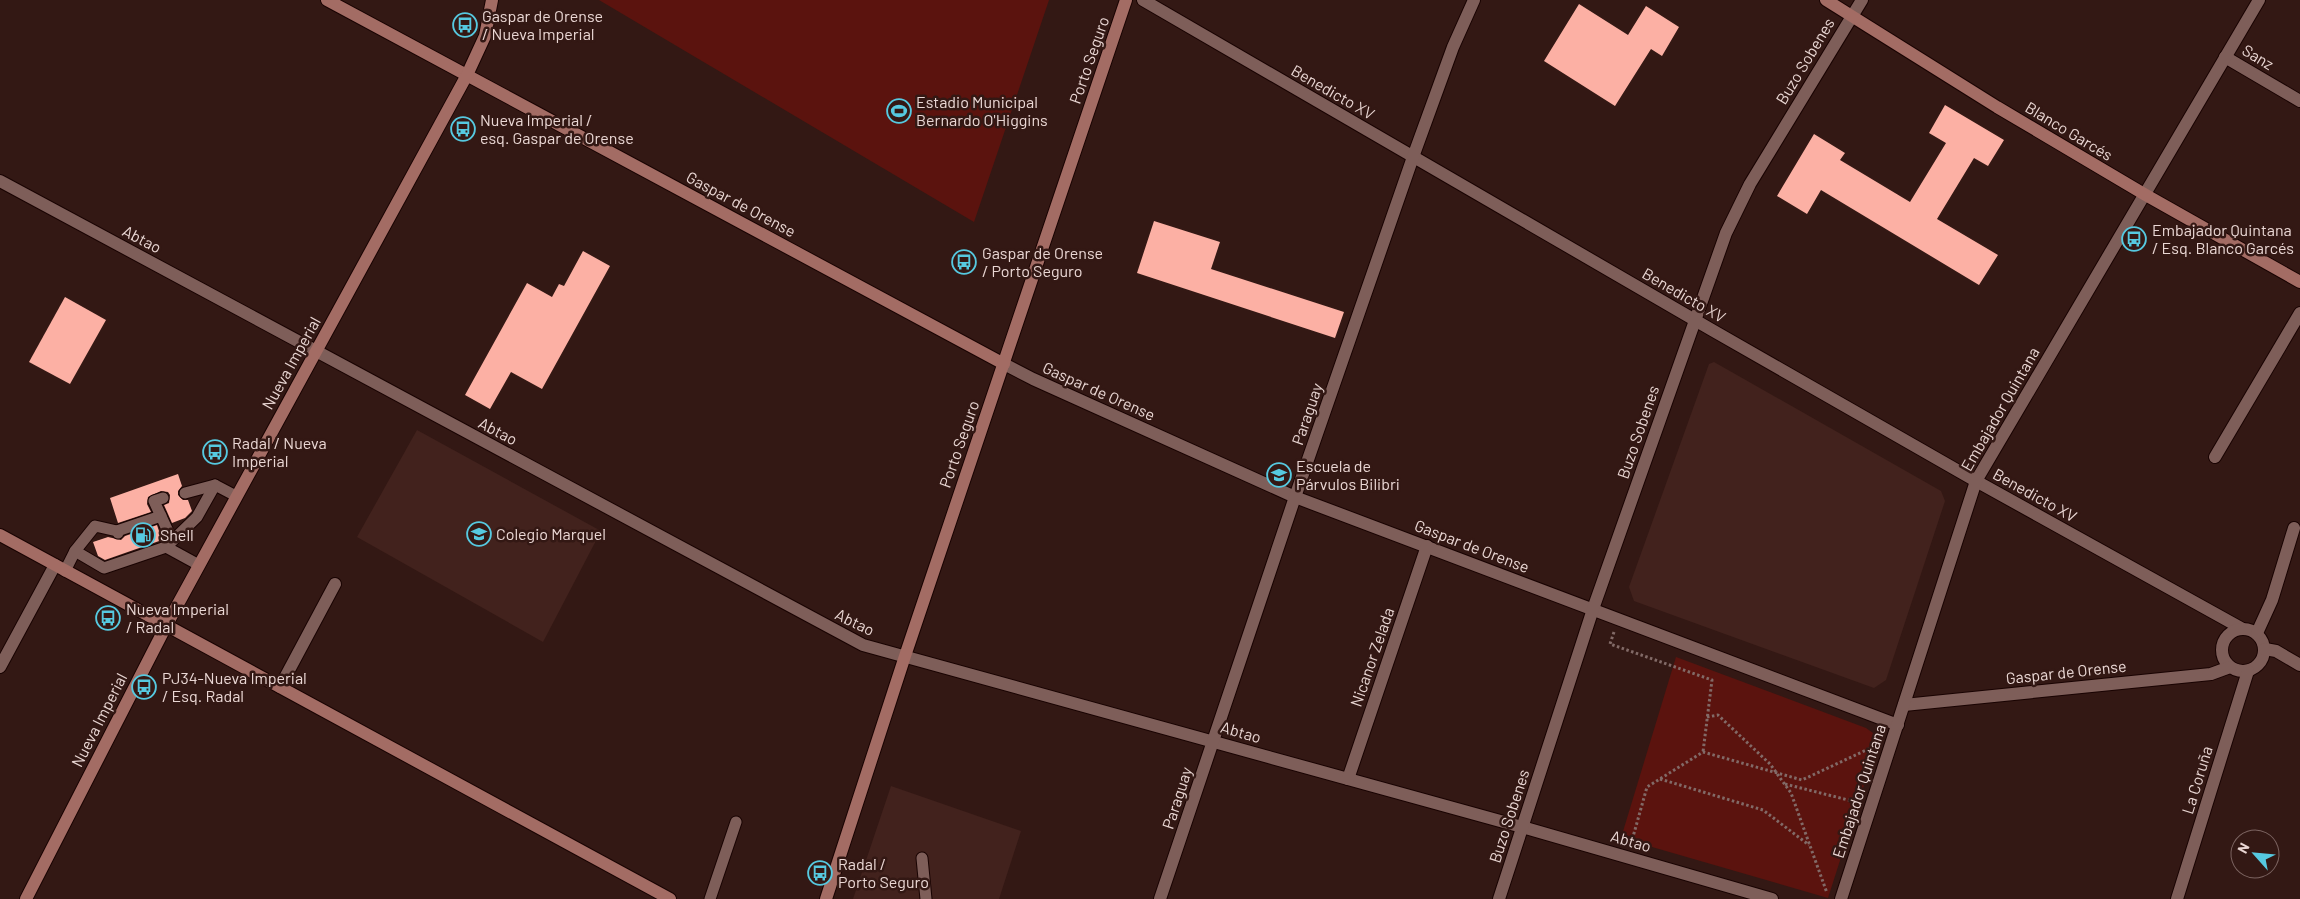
<svg xmlns="http://www.w3.org/2000/svg" width="2300" height="899" viewBox="0 0 2300 899" font-family="Barlow,sans-serif">
  <rect width="100%" height="100%" fill="#331814"/>
  <g fill="#42221d">
    <polygon points="1714,362 1941,491 1945,501 1886,680 1874,688 1634,601 1629,587 1709,364"/>
    <polygon points="417,430 601,531 543,642 357,537"/>
    <polygon points="891,786 1021,831 999,899 853,899"/>
  </g>
  <g fill="#5b130e">
    <polygon points="599,0 1049,0 974,222"/>
    <polygon points="1676,657 1866,728 1873,733 1876,748 1828,898 1621,838"/>
  </g>
  <g fill="#fcb0a4">
    <polygon points="1579,4 1628,35 1646,6 1679,27 1662,56 1651,49 1615,106 1544,61"/>
    <polygon points="1945,105 2004,140 1988,166 1974,158 1937,219 1998,255 1979,285 1821,190 1807,214 1777,196 1814,134 1845,153 1840,160 1910,202 1946,143 1929,133"/>
    <polygon points="1154,221 1220,242 1211,269 1344,312 1335,338 1137,273"/>
    <polygon points="583,251 610,266 542,389 511,372 490,409 465,395 527,283 552,297 559,284 564,286"/>
    <polygon points="65,297 106,320 70,384 29,362"/>
    <polygon points="178,474 182,486 178,491 178,495 183,500 188,500 192,511 185,518 172,523 164,505 169,503 170,495 168,492 161,491 148,497 147,504 151,512 118,523 110,498"/>
    <polygon points="157,525 162,540 105,560 98,556 93,542 108,537 121,540 125,536"/>
  </g>
  <g fill="none" stroke-linecap="round" stroke-linejoin="round">
    <g stroke="#190302" stroke-width="13">
      <g id="lane">
        <polyline points="185,493 215,485 236,496"/>
        <polyline points="163,498 154,501 172,540"/>
        <polyline points="117,531 161,516"/>
        <polyline points="75,551 104,568 166,547"/>
        <polyline points="199,565 166,547 197,517 215,485"/>
        <polyline points="65,571 75,551 95,526 117,531 118,533"/>
        <polyline points="922,858 926,899"/>
        <polyline points="710,899 736,822"/>
      </g>
    </g>
    <g stroke="#190302" stroke-width="14">
      <g id="street">
        <polyline points="1143,0 1712,330 1976,481 2241,628"/>
        <polyline points="2225,57 2300,101"/>
        <polyline points="0,181 863,645 1522,827 1772,899"/>
        <polyline points="1004,364 1033,379 1295,497 1898,725"/>
        <polyline points="2215,457 2300,313"/>
        <circle cx="2243" cy="650" r="21"/>
        <polyline points="2257,633 2272,600 2294,528"/>
        <polyline points="2265,649 2276,651 2300,665"/>
        <polyline points="0,667 55,565"/>
        <polyline points="280,687 335,584"/>
        <polyline points="1904,705 2211,674 2230,667"/>
        <polyline points="1348,779 1427,546"/>
        <polyline points="1160,899 1295,497 1413,157 1453,47 1474,0"/>
        <polyline points="1499,899 1593,609 1726,233 1750,184 1862,0"/>
        <polyline points="1841,899 1976,481 2259,0"/>
        <polyline points="2177,899 2248,671"/>
      </g>
    </g>
    <g stroke="#190302" stroke-width="14">
      <g id="secondary">
        <polyline points="327,0 1004,364"/>
        <polyline points="1826,0 1997,107 2144,194 2300,282"/>
        <polyline points="0,535 670,899"/>
        <polyline points="26,899 166,626 467,75 485,36 492,0"/>
        <polyline points="826,899 905,656 1126,0"/>
      </g>
    </g>
    <g stroke="#826a67" stroke-width="3" stroke-dasharray="2.5 2.5" stroke-linecap="butt">
      <polyline points="1614,632 1610,644 1712,680 1703,752"/>
      <polyline points="1707,717 1718,715 1770,764 1791,793 1827,893"/>
      <polyline points="1660,779 1763,810 1809,845"/>
      <polyline points="1785,784 1856,802"/>
      <polyline points="1631,844 1647,787 1703,752 1802,780 1875,746"/>
    </g>
    <use href="#lane" stroke="#7e5e59" stroke-width="11"/>
    <use href="#street" stroke="#7e5e59" stroke-width="12"/>
    <use href="#secondary" stroke="#a36c64" stroke-width="12"/>
  </g>
  <defs>
    <g id="bus-ring" transform="scale(1.25)"><circle r="9.5" fill="#331814" stroke="#56c9e0" stroke-width="1.5"/><path d="M-5-6H5V4H4V6H2V4H-2V6H-4V4H-5ZM-3.5-4V0h7V-4ZM-3.5 1.2v1.5H-2V1.2ZM2 1.2v1.5H3.5V1.2Z" fill="#56c9e0"/></g>
    <g id="stadium-ring" transform="scale(1.25)"><circle r="9.5" fill="#331814" stroke="#56c9e0" stroke-width="1.5"/><path d="M0-5a6.5 5 0 1 0 0 10a6.5 5 0 1 0 0-10ZM-3.5-1.8h7v3.6h-7Z" fill="#56c9e0"/></g>
    <g id="school-ring" transform="scale(1.25)"><circle r="9.5" fill="#331814" stroke="#56c9e0" stroke-width="1.5"/><path d="M0-5L7-2L0 1L-7-2ZM-4 1L0 2.5L4 1V4Q0 6-4 4Z" fill="#56c9e0"/></g>
    <g id="fuel-ring" transform="scale(1.25)"><circle r="9.5" fill="#331814" stroke="#56c9e0" stroke-width="1.5"/><path d="M-5.5-6h7V0h2V4h1.3V-2.5L3-4.5l.8-.8L6-3V5H2.5V1h-1V6h-7ZM-4.2-4.7v3.2H.2V-4.7Z" fill="#56c9e0"/></g>
  </defs>
  <g fill-rule="evenodd">
    <use href="#bus-ring" x="465" y="25"/>
    <use href="#stadium-ring" x="899" y="111"/>
    <use href="#bus-ring" x="463" y="129"/>
    <use href="#bus-ring" x="2134" y="239"/>
    <use href="#bus-ring" x="964" y="262"/>
    <use href="#bus-ring" x="215" y="452"/>
    <use href="#school-ring" x="1279" y="475"/>
    <use href="#school-ring" x="479" y="534"/>
    <use href="#fuel-ring" x="143" y="535"/>
    <use href="#bus-ring" x="108" y="618"/>
    <use href="#bus-ring" x="144" y="687"/>
    <use href="#bus-ring" x="820" y="873"/>
  </g>
  <g text-anchor="middle" stroke-width="5" stroke-linejoin="round" paint-order="stroke">
    <g font-size="16" fill="#ead7d4" stroke="#331814" text-anchor="start">
      <text x="482" y="22">Gaspar de Orense<tspan x="482" dy="18">/ Nueva Imperial</tspan></text>
      <text x="916" y="108">Estadio Municipal<tspan x="916" dy="18">Bernardo O'Higgins</tspan></text>
      <text x="480" y="126">Nueva Imperial /<tspan x="480" dy="18">esq. Gaspar de Orense</tspan></text>
      <text x="2152" y="236">Embajador Quintana<tspan x="2152" dy="18">/ Esq. Blanco Garcés</tspan></text>
      <text x="982" y="259">Gaspar de Orense<tspan x="982" dy="18">/ Porto Seguro</tspan></text>
      <text x="232" y="449">Radal / Nueva<tspan x="232" dy="18">Imperial</tspan></text>
      <text x="1296" y="472">Escuela de<tspan x="1296" dy="18">Párvulos Bilibri</tspan></text>
      <text x="496" y="540">Colegio Marquel</text>
      <text x="160" y="541">Shell</text>
      <text x="126" y="615">Nueva Imperial<tspan x="126" dy="18">/ Radal</tspan></text>
      <text x="162" y="684">PJ34-Nueva Imperial<tspan x="162" dy="18">/ Esq. Radal</tspan></text>
      <text x="838" y="870">Radal /<tspan x="838" dy="18">Porto Seguro</tspan></text>
    </g>
    <g font-size="16" fill="#ead7d4" stroke="#331814">
      <text transform="translate(2258 57) rotate(31)" y="6">Sanz</text>
      <text transform="translate(1089 60) rotate(-71)" y="6">Porto Seguro</text>
      <text transform="translate(1805 61) rotate(-59)" y="6">Buzo Sobenes</text>
      <text transform="translate(1333 92) rotate(30)" y="6">Benedicto XV</text>
      <text transform="translate(2069 131) rotate(31)" y="6">Blanco Garcés</text>
      <text transform="translate(741 204) rotate(28)" y="6">Gaspar de Orense</text>
      <text transform="translate(142 239) rotate(28)" y="6">Abtao</text>
      <text transform="translate(1684 295) rotate(30)" y="6">Benedicto XV</text>
      <text transform="translate(291 363) rotate(-61)" y="6">Nueva Imperial</text>
      <text transform="translate(1099 391) rotate(24)" y="6">Gaspar de Orense</text>
      <text transform="translate(2000 409) rotate(-60)" y="6">Embajador Quintana</text>
      <text transform="translate(1307 414) rotate(-71)" y="6">Paraguay</text>
      <text transform="translate(498 431) rotate(28)" y="6">Abtao</text>
      <text transform="translate(1638 432) rotate(-71)" y="6">Buzo Sobenes</text>
      <text transform="translate(959 444) rotate(-71)" y="6">Porto Seguro</text>
      <text transform="translate(2035 495) rotate(29)" y="6">Benedicto XV</text>
      <text transform="translate(1472 546) rotate(21)" y="6">Gaspar de Orense</text>
      <text transform="translate(855 622) rotate(26)" y="6">Abtao</text>
      <text transform="translate(1372 657) rotate(-71)" y="6">Nicanor Zelada</text>
      <text transform="translate(2066 672) rotate(-6)" y="6">Gaspar de Orense</text>
      <text transform="translate(99 720) rotate(-63)" y="6">Nueva Imperial</text>
      <text transform="translate(1241 732) rotate(16)" y="6">Abtao</text>
      <text transform="translate(2197 780) rotate(-73)" y="6">La Coruña</text>
      <text transform="translate(1859 791) rotate(-72)" y="6">Embajador Quintana</text>
      <text transform="translate(1177 798) rotate(-72)" y="6">Paraguay</text>
      <text transform="translate(1509 816) rotate(-72)" y="6">Buzo Sobenes</text>
      <text transform="translate(1631 841) rotate(16)" y="6">Abtao</text>
    </g>
  </g>
  <g transform="translate(2255 854) rotate(297)"><circle r="24" fill="#331814" stroke="#7c6461"/>
  <path d="M0-4L9 19L0 12L-9 19Z" fill="#56c9e0"/>
  <text y="-8" font-size="14" font-weight="bold" text-anchor="middle" fill="#ead7d4">N</text>
  </g>
</svg>
